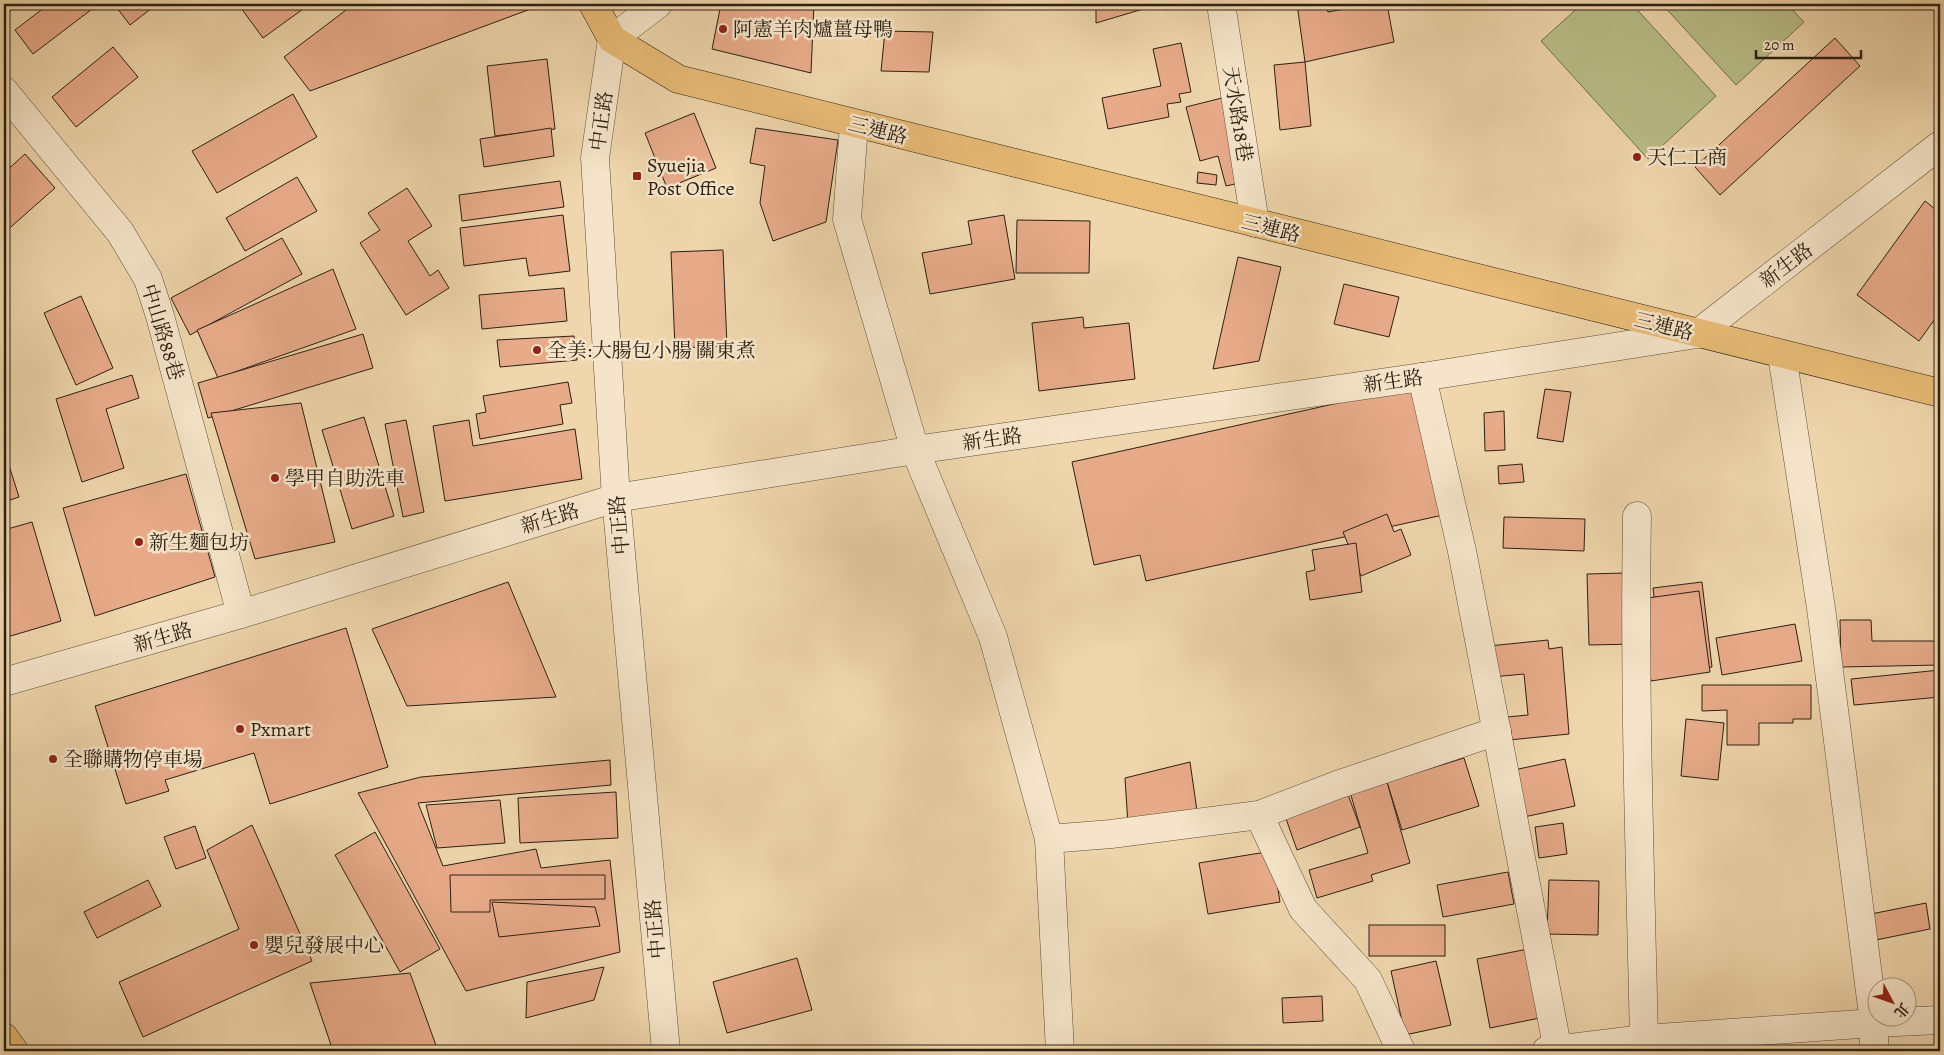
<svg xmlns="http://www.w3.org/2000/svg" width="1944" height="1055" viewBox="0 0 1944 1055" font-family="Alegreya,'Noto Serif TC',serif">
  <rect width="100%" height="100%" fill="#efd6ac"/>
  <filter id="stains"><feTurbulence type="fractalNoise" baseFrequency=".004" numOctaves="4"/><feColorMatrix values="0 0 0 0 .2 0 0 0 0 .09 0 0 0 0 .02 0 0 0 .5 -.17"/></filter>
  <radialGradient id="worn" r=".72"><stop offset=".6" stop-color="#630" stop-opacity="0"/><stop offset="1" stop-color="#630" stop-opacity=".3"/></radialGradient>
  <g fill="#b9be89" stroke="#726f4e">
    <polygon points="1582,4 1632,4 1716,96 1648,159 1541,41"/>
    <polygon points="1662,4 1787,4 1804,22 1736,85"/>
  </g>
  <g fill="#e8ab8a" stroke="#2c2012">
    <polygon points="49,4 95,4 96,6 33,54 15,30"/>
    <polygon points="114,4 157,4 130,25"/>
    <polygon points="238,4 310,4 263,38"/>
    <polygon points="354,4 544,4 310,91 284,57"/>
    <polygon points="721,4 814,4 811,73 712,49"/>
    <polygon points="1096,4 1160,4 1096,23"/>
    <polygon points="1297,4 1326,4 1328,12 1371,4 1387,4 1394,42 1305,62"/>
    <polygon points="885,31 933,32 929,72 881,71"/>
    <polygon points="1835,38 1860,66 1720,195 1695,167"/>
    <polygon points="1181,43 1191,92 1179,94 1181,102 1167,104 1169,117 1108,129 1102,98 1161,86 1153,49"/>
    <polygon points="113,47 138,77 76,127 52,97"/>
    <polygon points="547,59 555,129 495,136 487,66"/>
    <polygon points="1305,62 1311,126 1280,130 1274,65"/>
    <polygon points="293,94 317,137 217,193 192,151"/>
    <polygon points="1226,97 1248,181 1226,186 1218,156 1200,161 1186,107"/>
    <polygon points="694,113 716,168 667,188 645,133"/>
    <polygon points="551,128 554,156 484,167 480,139"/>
    <polygon points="756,128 838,140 826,222 773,241 760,203 765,166 750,163"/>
    <polygon points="25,154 55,188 4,233 4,173"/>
    <polygon points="1198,172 1217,175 1216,185 1197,183"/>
    <polygon points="297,177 317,211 245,251 226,218"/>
    <polygon points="560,181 564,207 462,221 459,195"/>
    <polygon points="407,188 432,226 408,241 430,276 438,270 449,288 406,315 360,243 380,230 368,213"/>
    <polygon points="1925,201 1940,213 1940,312 1919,341 1857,295"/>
    <polygon points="563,215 570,271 529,276 526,258 464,266 460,228"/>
    <polygon points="1004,215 1015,279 930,294 922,253 972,244 968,221"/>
    <polygon points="1017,220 1090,221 1089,273 1016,273"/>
    <polygon points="282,238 302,274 190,335 171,298"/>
    <polygon points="723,250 727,346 675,348 671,252"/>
    <polygon points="1238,257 1281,267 1259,361 1213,369"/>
    <polygon points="333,269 356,329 218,378 197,330"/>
    <polygon points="1344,284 1399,297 1389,337 1334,324"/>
    <polygon points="564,288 567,321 482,329 479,295"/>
    <polygon points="81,296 113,368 76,385 44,313"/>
    <polygon points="1083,317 1084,328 1129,323 1135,379 1039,391 1032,323"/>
    <polygon points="1940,324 1940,336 1935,332"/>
    <polygon points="363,334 373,368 208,418 198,383"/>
    <polygon points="574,336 577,360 500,367 497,340"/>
    <polygon points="132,375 139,398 106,409 124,468 82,482 56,399"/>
    <polygon points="568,382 572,403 560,405 563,424 480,439 476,414 486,412 483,396"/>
    <polygon points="1424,384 1452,513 1146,581 1140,555 1094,565 1072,462"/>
    <polygon points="1545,389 1571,392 1563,442 1537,438"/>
    <polygon points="301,403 335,542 255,559 211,413"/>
    <polygon points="1504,411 1505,450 1485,451 1484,413"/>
    <polygon points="364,417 394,516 352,529 322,430"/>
    <polygon points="406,420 424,512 403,517 385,424"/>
    <polygon points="469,420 473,446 575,429 582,479 445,501 433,426"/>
    <polygon points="7,459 19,497 4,502 4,460"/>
    <polygon points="1522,464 1524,482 1499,484 1498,466"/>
    <polygon points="186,474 215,577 95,616 63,508"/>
    <polygon points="1387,514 1394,532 1401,529 1411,555 1361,576 1343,532"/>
    <polygon points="1504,517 1585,519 1584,551 1503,548"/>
    <polygon points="32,522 61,621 4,638 4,530"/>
    <polygon points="1356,543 1362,592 1310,600 1306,572 1315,570 1312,550"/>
    <polygon points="1625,573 1637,644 1589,645 1587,574"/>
    <polygon points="508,582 556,697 407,706 372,629"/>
    <polygon points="1702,582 1712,667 1663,673 1653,588"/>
    <polygon points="1699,591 1710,672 1651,681 1640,599"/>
    <polygon points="1840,620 1871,620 1872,641 1940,641 1940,665 1841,667"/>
    <polygon points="1795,624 1802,661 1722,675 1716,638"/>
    <polygon points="346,628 388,767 270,804 254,753 165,780 169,791 126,804 95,706"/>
    <polygon points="1548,640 1549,649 1562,647 1569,734 1509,740 1507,717 1528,715 1524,674 1492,677 1489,646"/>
    <polygon points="1940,670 1940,697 1854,705 1851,679"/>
    <polygon points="1702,685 1811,685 1811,719 1793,719 1793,723 1759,723 1759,745 1727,745 1727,710 1702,711"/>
    <polygon points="1686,719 1724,723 1718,780 1681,776"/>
    <polygon points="1464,758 1479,806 1402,830 1387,782"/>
    <polygon points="1565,759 1575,806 1524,817 1514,770"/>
    <polygon points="610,760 611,785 418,803 443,866 536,849 541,868 610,860 620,952 466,991 358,793 421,777"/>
    <polygon points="1190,762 1197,811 1128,825 1125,778"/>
    <polygon points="1387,782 1410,863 1371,875 1373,881 1317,898 1309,870 1368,853 1350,792"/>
    <polygon points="1346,789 1360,827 1297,850 1284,813"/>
    <polygon points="616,792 618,838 520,843 518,798"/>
    <polygon points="500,800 505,843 437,848 426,805"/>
    <polygon points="1563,823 1567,854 1539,858 1535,827"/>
    <polygon points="252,825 312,961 143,1037 119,982 239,929 207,850"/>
    <polygon points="195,826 206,858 176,869 164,837"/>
    <polygon points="375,832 440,949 400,972 335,855"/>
    <polygon points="1272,851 1280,902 1208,914 1199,863"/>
    <polygon points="1508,872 1514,904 1443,917 1437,885"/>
    <polygon points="450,875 605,875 605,899 490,900 490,912 451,912"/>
    <polygon points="148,880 161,906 97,938 84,912"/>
    <polygon points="1549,880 1599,881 1598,935 1547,934"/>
    <polygon points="492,902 595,907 600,926 499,937"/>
    <polygon points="1926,903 1930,929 1876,940 1871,914"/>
    <rect x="1369" y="925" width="76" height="31"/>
    <polygon points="1528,949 1540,1018 1490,1028 1477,959"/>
    <polygon points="797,958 812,1010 727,1033 713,982"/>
    <polygon points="1436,961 1451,1025 1405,1035 1391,971"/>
    <polygon points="604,967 594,1000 526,1018 527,982"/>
    <polygon points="410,973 438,1051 333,1051 310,983"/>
    <polygon points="1322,996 1323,1021 1283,1023 1282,998"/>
  </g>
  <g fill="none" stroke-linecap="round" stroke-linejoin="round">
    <g stroke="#5d4e38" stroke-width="29">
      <g id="minor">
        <polyline points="658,4 612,39 595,158 616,498 666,1051"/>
        <polyline points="1221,4 1255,223"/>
        <polyline points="4,91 120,232 148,279 160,316 241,614"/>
        <polyline points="854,125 847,219 915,450 993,637 1049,839 1060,1051"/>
        <polyline points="1782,355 1821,608 1874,1023 1874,1051"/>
        <polyline points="1422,377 1462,551 1558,1051"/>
        <path d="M1637,516C1634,690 1640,864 1644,1039"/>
        <polyline points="4,682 241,614 616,498 915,450 1422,377 1697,334 1940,145"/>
        <polyline points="1259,815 1303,909 1368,980 1401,1051"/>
        <polyline points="1049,839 1111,834 1259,815 1337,785 1497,731"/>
        <polyline points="1546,1051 1644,1039 1874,1023 1940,1020"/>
      </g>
    </g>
    <g stroke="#2c2012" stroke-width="29">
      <g id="major">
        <polyline points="593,4 612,39 678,79 1940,393"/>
        <polyline points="4,1037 14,1051"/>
      </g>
    </g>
    <use href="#minor" stroke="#f5e4c9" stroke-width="28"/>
    <use href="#major" stroke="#e8bb76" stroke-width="28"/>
  </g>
  <g fill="#8f2418" stroke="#f5e4c9" stroke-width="2">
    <circle cx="723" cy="29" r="5"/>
    <circle cx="1637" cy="157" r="5"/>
    <rect x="632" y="171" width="10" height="10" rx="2.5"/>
    <circle cx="537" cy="350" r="5"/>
    <circle cx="275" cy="478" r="5"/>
    <circle cx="139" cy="542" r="5"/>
    <circle cx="240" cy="729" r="5"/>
    <circle cx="53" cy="759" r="5"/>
    <circle cx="254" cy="945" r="5"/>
  </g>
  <g text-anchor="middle" stroke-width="5" stroke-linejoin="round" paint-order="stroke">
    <g font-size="20" fill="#2c2012" stroke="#f5e4c9" text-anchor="start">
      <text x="733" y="36">阿憲羊肉爐薑母鴨</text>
      <text x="1647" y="164">天仁工商</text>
      <text x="647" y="172">Syuejia<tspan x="647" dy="23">Post Office</tspan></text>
      <text x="547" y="357">全美:大腸包小腸 關東煮</text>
      <text x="285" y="485">學甲自助洗車</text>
      <text x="149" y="549">新生麵包坊</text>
      <text x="250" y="736">Pxmart</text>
      <text x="63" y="766">全聯購物停車場</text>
      <text x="264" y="952">嬰兒發展中心</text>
    </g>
    <g font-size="20" fill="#2c2012" stroke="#f5e4c9">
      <text transform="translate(1238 114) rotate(81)" y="7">天水路18巷</text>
      <text transform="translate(601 121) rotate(-82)" y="7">中正路</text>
      <text transform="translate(878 130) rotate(14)" y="7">三連路</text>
      <text transform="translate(1271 228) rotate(14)" y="7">三連路</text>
      <text transform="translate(1786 265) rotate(-37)" y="7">新生路</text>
      <text transform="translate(1664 326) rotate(14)" y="7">三連路</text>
      <text transform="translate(163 332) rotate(73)" y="7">中山路88巷</text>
      <text transform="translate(1393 381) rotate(-8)" y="7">新生路</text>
      <text transform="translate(992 439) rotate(-8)" y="7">新生路</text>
      <text transform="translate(550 518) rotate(-17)" y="7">新生路</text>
      <text transform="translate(619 525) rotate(-95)" y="7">中正路</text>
      <text transform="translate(163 637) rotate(-16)" y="7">新生路</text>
      <text transform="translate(655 929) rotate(-95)" y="7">中正路</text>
    </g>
  </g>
  <rect width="1944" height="1055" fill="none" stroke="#efd6ac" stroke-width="20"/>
  <rect x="5" y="5" width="1934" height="1045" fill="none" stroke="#2c2012" stroke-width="2.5"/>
  <rect x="10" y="10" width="1924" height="1035" fill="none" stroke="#2c2012"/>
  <g transform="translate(1892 1002) rotate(131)"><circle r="24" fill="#f5e4c9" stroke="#a59680"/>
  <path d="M0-4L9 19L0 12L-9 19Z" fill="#8f2418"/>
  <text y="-8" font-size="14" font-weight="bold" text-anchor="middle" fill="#2c2012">北</text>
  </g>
  <path d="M1756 50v8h105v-8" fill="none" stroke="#2c2012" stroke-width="2.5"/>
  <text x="1764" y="50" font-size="15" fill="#2c2012" stroke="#f5e4c9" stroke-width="4" paint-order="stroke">20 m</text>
  <rect width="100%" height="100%" filter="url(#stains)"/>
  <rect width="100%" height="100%" fill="url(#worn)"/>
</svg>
